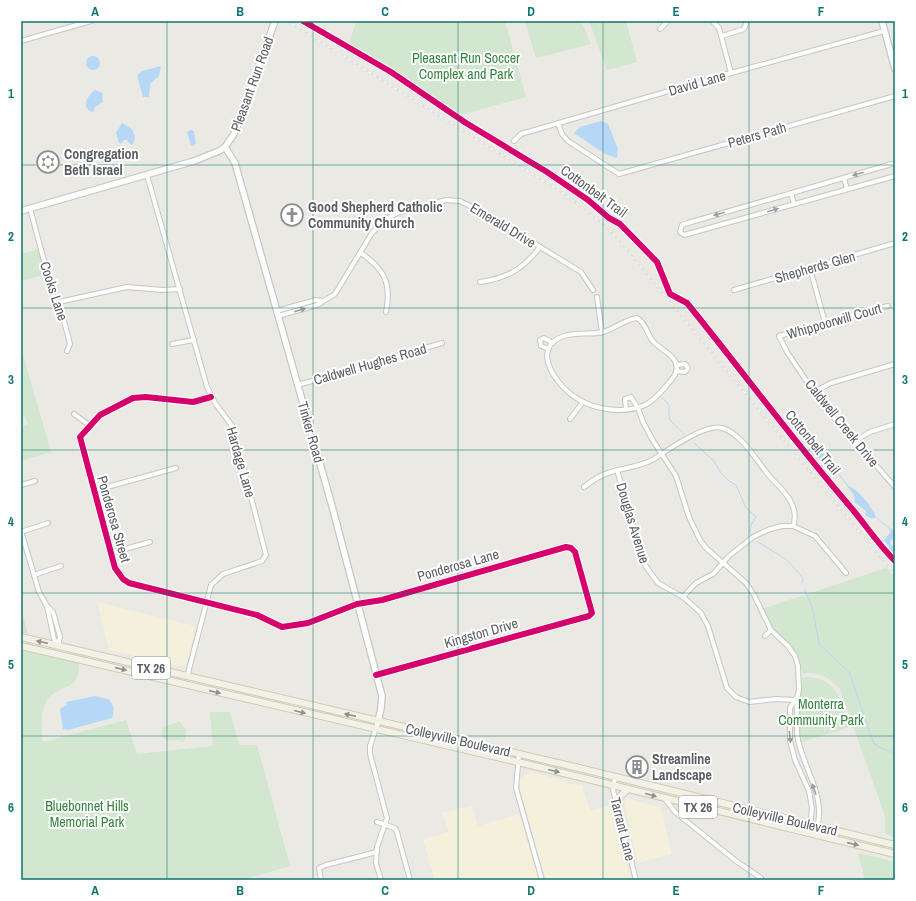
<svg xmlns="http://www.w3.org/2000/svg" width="916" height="901" viewBox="0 0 916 901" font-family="'Archivo Narrow',sans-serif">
  <rect width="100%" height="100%" fill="#eae9e4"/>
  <g fill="#f4f0dc">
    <polygon points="97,602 196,626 185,667 109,650"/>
    <polygon points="529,772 567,781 568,784 582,785 590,811 610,806 631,880 546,880 520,789 520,778"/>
    <polygon points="626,798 661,808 672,854 638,863 624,803"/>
    <polygon points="472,805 478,826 519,814 539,880 435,880 423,839 449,832 442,813"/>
  </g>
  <polygon fill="#dedcd3" points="21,609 28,634 21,633"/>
  <g fill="#d2e6d0">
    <polygon points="356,21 505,21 526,97 460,115 347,52"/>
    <polygon points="525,21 581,21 591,44 536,58"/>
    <polygon points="589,21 626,21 637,62 607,70"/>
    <polygon points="39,249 46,274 21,281 21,254"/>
    <polygon points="21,348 51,452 21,461 21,427 28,424 25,416 21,418"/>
    <path d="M886,568L895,578V838L885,833V816L840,689C827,676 821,673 802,673C797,645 789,647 773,629C769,623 766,616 762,609Z"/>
    <path d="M21,649L79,662C79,694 63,681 48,699C39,710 42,730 43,742L126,720L137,754L213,746L210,712H230L239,745H257L290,866L241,880H21Z"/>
    <path d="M802,677C837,676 841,700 850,727L801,742L797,724Z"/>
    <polygon points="179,721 186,730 185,740 183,742 179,740 166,741 161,734 163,727 176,723"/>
    <polygon points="858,853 895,862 895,880 865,880"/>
  </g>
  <g fill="#b6d8f6">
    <circle cx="93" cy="63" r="7"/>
    <polygon points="161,66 159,76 150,84 149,97 143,97 137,75 142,71"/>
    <path d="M95,90L102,93L103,102L95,107L93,112C80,108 87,96 95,90Z"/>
    <polygon points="601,121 608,124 618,149 617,158 605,154 574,133 580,127"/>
    <polygon points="122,123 132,129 135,137 133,145 130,144 127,140 124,140 121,144 119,143 116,133"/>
    <polygon points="190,130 194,131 196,143 193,146 191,145 187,132"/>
    <polygon points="798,427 807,433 816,445 838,467 837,472 827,461 821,460 812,453"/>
    <path d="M847,486C856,486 875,510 876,518H870L865,515L866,511L855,502L854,495Z"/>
    <polygon points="891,528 895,531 895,538 890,541 891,545 895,545 895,555 884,540 890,533"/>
    <path d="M95,696L108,699C114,705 115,710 112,718L68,730L63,729L60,709L67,705L66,702Z"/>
  </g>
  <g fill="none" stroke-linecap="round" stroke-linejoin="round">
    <g stroke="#b6d8f6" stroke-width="1">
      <path d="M662,398C673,407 668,406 669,417C670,423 681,430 685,434"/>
      <polyline points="694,443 714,461 721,473 729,481 736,485 746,508 756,517 751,525 750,534"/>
      <polyline points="837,472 848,486"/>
      <polyline points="877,518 890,529"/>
      <polyline points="758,542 787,560 803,578 802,583"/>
      <polyline points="805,591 813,610 819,644 849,672 874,744 895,755"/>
    </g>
    <g stroke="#c6c6c5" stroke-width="6">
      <g id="street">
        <polyline points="712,21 719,28 731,73"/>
        <polyline points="660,29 668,21"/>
        <polyline points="722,36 744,29 746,24"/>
        <polyline points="21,41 91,21"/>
        <polyline points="558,123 562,134 568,141 619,174 895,96"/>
        <polyline points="514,141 521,134 731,73 884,31"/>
        <polyline points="895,163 688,223 682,225 680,232 684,235 895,176"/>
        <polyline points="147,175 207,387 215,403 233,427 266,555 262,561 223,574 211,585 187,677"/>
        <polyline points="844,178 847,189"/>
        <polyline points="791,193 794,204"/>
        <polyline points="30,208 54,299 59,302 70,344 67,351"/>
        <path d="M361,253C384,269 392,283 386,312"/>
        <polyline points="810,268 825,323"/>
        <path d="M480,282C508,278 523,269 540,247"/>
        <polyline points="734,290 895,243"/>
        <polyline points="597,297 602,332"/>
        <polyline points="59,302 127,287 163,290 180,289"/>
        <polyline points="888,306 779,336 787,352 822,404 895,487"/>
        <polyline points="276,311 316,300 322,301"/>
        <polyline points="278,316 317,305 335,294 372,233 386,219 397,213 446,200 460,201 488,215 581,272 593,290"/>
        <path d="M637,318C645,322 647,333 652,340C659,349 672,353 676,363C679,372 673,378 667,385C661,392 654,401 645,405C625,414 596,410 578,399C558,388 528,348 564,336C577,332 591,335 603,332C615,329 625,319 637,318Z"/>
        <polyline points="172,344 194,340"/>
        <polyline points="549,349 541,346 540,340 544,338 553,343"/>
        <polyline points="676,365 685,364 688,368 685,372 676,371"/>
        <polyline points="298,385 442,343"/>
        <polyline points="814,392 831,383 895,364"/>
        <polyline points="211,397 193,402 146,397 133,398 100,415 80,437 115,568 123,579 129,583 257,615 282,627 308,623 357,604 382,600 566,547 571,548 575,552 592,613 589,616 376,675"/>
        <polyline points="626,409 625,399 631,397 638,408 643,422 652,439 676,476 689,517 700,540 706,548 746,583 754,595 771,630 788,646 795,656 798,666 799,689 798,695 790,708 790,741 795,760 809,791 812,808 809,834"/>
        <polyline points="74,414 89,425"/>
        <polyline points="570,419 583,402"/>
        <polyline points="855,441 870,432 895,424"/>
        <polyline points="617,470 645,565 658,583 683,597 701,613 708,626 727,688 736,697 749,702 776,699 795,700"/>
        <polyline points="21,485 35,481"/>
        <path d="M584,487C593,480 600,475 611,472C625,467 641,467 654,459C667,450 707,423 722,428C743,434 758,464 772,479C785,492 800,507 793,526"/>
        <polyline points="93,491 176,468"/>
        <polyline points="21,531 39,592 47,606 53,612 60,637 58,645"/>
        <polyline points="21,532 48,523"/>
        <polyline points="110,553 150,542"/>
        <polyline points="34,575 61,566"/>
        <polyline points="683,597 696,583 713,574 729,556 753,537 770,529 782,526 793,526 815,536 846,573"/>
        <polyline points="47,606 54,639 58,645"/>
        <polyline points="765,636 771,630"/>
        <path d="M795,700C800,713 795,726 798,740C803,764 820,789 819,814C819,821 817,828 815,835"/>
        <polyline points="378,722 370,746 370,754 387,818 377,847 376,863 381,880"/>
        <polyline points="519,754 516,788 542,880"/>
        <polyline points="615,777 613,790 636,880"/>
        <polyline points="665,799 675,812 736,861 761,878"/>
        <polyline points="377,822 395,828 397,832 410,880"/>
        <polyline points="321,880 319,868 326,865 377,852"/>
      </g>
    </g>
    <g stroke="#c7c7c6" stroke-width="8">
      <g id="secondary">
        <polyline points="882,21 895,69"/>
        <polyline points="225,147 235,163 332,506 382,696 381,708 378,722"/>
        <polyline points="21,211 194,161 219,151 225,147 234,134 275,21"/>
      </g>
    </g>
    <g stroke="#d2cbb2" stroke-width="8">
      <g id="primary">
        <polyline points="21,637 575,767 895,845"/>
        <polyline points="21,646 518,762 895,854"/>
        <polyline points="616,800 628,789"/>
      </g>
    </g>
    <use href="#street" stroke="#fcfcfb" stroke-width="4"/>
    <use href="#secondary" stroke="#fcfcfb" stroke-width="5.5"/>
    <use href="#primary" stroke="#f2f1e7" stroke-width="6"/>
    <g stroke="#e2e2e1" stroke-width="2.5">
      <polyline id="rail" points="287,21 566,195 604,225 617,238 895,575"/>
    </g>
    <use href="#rail" stroke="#fff" stroke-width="1" stroke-dasharray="3" stroke-linecap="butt"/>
    <g stroke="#fff" stroke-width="8">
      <g id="cycleway">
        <path d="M303,21L391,72L466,123L547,172L588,200L609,218L620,224L657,262L670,294L687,303C743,372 795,443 853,510C867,527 879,545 895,561"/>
        <polyline points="211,397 193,402 146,397 133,398 100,415 80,437 115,568 123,579 129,583 257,615 282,627 308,623 357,604 382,600 566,547 571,548 575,552 592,613 589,616 376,675"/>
      </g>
    </g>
    <use href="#cycleway" stroke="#d6006c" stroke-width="6"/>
  </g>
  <defs><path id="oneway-solid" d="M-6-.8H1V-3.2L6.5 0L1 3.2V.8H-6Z"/></defs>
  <g fill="#9b9d9f">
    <use href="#oneway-solid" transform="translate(858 174) rotate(164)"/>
    <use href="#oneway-solid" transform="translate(773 210) rotate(-16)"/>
    <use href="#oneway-solid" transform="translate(719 214) rotate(164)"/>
    <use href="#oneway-solid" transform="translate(300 310) rotate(-16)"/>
    <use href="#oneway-solid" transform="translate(790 737) rotate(84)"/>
    <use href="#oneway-solid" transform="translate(814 789) rotate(-110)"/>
  </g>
  <g fill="#8f9191">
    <use href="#oneway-solid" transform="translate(42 642) rotate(-167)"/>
    <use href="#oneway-solid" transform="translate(121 669) rotate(13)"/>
    <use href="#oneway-solid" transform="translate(215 692) rotate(13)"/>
    <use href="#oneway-solid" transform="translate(300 712) rotate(14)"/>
    <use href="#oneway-solid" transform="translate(350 715) rotate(-167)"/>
    <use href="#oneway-solid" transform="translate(554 771) rotate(14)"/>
    <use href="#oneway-solid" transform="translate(651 795) rotate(15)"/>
    <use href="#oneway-solid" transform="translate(853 844) rotate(13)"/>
  </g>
  <path fill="none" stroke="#0f766e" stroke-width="1" stroke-opacity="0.55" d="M167,21V880M313,21V880M458,21V880M603,21V880M749,21V880M21,165H895M21,308H895M21,450H895M21,593H895M21,736H895"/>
  <defs>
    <g id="synagogue-ring" transform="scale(1.15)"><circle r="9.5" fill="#fff" stroke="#8c8e90" stroke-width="1.5"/><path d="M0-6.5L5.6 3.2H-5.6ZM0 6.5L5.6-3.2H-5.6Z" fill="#8c8e90"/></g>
    <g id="church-ring" transform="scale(1.15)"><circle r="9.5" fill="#fff" stroke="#8c8e90" stroke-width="1.5"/><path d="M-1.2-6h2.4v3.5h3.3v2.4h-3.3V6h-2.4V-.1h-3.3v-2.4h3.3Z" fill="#8c8e90"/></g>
    <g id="building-ring" transform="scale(1.15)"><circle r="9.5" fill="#fff" stroke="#8c8e90" stroke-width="1.5"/><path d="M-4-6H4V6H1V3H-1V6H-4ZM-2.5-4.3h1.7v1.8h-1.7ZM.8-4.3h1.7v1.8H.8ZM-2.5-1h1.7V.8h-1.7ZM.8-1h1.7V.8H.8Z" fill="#8c8e90"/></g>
  </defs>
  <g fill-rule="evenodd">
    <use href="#synagogue-ring" x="48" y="162"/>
    <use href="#church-ring" x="292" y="215"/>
    <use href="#building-ring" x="637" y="767"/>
  </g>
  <g text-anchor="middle" stroke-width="4" stroke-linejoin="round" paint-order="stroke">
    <g fill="#fff" stroke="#8c8e91" stroke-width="1">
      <rect x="132" y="657" width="38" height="22" rx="3"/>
      <rect x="679" y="796" width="38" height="22" rx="3"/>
    </g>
    <g font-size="13" font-weight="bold" fill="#5a5d62">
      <text x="151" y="673">TX 26</text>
      <text x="698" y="812">TX 26</text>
    </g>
    <g font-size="14" fill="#36853e" stroke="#fff">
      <text x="466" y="63">Pleasant Run Soccer<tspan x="466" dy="16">Complex and Park</tspan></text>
      <text x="821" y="709">Monterra<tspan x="821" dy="16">Community Park</tspan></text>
      <text x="87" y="811">Bluebonnet Hills<tspan x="87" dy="16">Memorial Park</tspan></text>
    </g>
    <g font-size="14" fill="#5a5d62" stroke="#fff">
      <text transform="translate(697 83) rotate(-16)" y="5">David Lane</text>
      <text transform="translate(252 84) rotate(-70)" y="5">Pleasant Run Road</text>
      <text transform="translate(757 135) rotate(-16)" y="5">Peters Path</text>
      <text transform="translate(594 191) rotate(36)" y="5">Cottonbelt Trail</text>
      <text transform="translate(503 225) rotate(31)" y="5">Emerald Drive</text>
      <text transform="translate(815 267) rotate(-16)" y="5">Shepherds Glen</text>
      <text transform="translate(54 291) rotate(72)" y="5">Cooks Lane</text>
      <text transform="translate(834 321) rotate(-16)" y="5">Whippoorwill Court</text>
      <text transform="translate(370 364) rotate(-16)" y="5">Caldwell Hughes Road</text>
      <text transform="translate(842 423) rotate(51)" y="5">Caldwell Creek Drive</text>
      <text transform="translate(311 432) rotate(74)" y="5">Tinker Road</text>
      <text transform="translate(813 442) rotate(51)" y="5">Cottonbelt Trail</text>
      <text transform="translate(241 462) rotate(74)" y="5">Hardage Lane</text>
      <text transform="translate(114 519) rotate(74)" y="5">Ponderosa Street</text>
      <text transform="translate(633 523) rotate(73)" y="5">Douglas Avenue</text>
      <text transform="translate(458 565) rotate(-16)" y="5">Ponderosa Lane</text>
      <text transform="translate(481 633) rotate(-16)" y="5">Kingston Drive</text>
      <text transform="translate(458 740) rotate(13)" y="5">Colleyville Boulevard</text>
      <text transform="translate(785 819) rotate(13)" y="5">Colleyville Boulevard</text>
      <text transform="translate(623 829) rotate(76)" y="5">Tarrant Lane</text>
    </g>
    <g font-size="14" font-weight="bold" fill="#5a5d62" stroke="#fff" text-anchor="start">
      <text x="64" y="159">Congregation<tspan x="64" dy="16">Beth Israel</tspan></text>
      <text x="308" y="212">Good Shepherd Catholic<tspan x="308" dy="16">Community Church</tspan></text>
      <text x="652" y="764">Streamline<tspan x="652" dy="16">Landscape</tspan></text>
    </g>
  </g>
  <rect width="916" height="901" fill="none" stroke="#ffffff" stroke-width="44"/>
  <rect x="22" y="22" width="872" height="857" fill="none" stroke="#0f766e" stroke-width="1.5"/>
  <g font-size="13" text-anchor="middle" font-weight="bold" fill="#0f766e">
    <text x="95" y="16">A</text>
    <text x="240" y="16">B</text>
    <text x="385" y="16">C</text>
    <text x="531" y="16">D</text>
    <text x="676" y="16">E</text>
    <text x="821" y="16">F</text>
    <text x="11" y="98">1</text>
    <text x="905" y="98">1</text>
    <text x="11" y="241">2</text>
    <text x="905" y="241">2</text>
    <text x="11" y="384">3</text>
    <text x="905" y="384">3</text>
    <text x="11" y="526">4</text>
    <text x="905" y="526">4</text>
    <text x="11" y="669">5</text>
    <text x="905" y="669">5</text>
    <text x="11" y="812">6</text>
    <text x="905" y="812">6</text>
    <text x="95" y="895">A</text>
    <text x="240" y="895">B</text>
    <text x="385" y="895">C</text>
    <text x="531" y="895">D</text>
    <text x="676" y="895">E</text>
    <text x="821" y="895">F</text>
  </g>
</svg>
